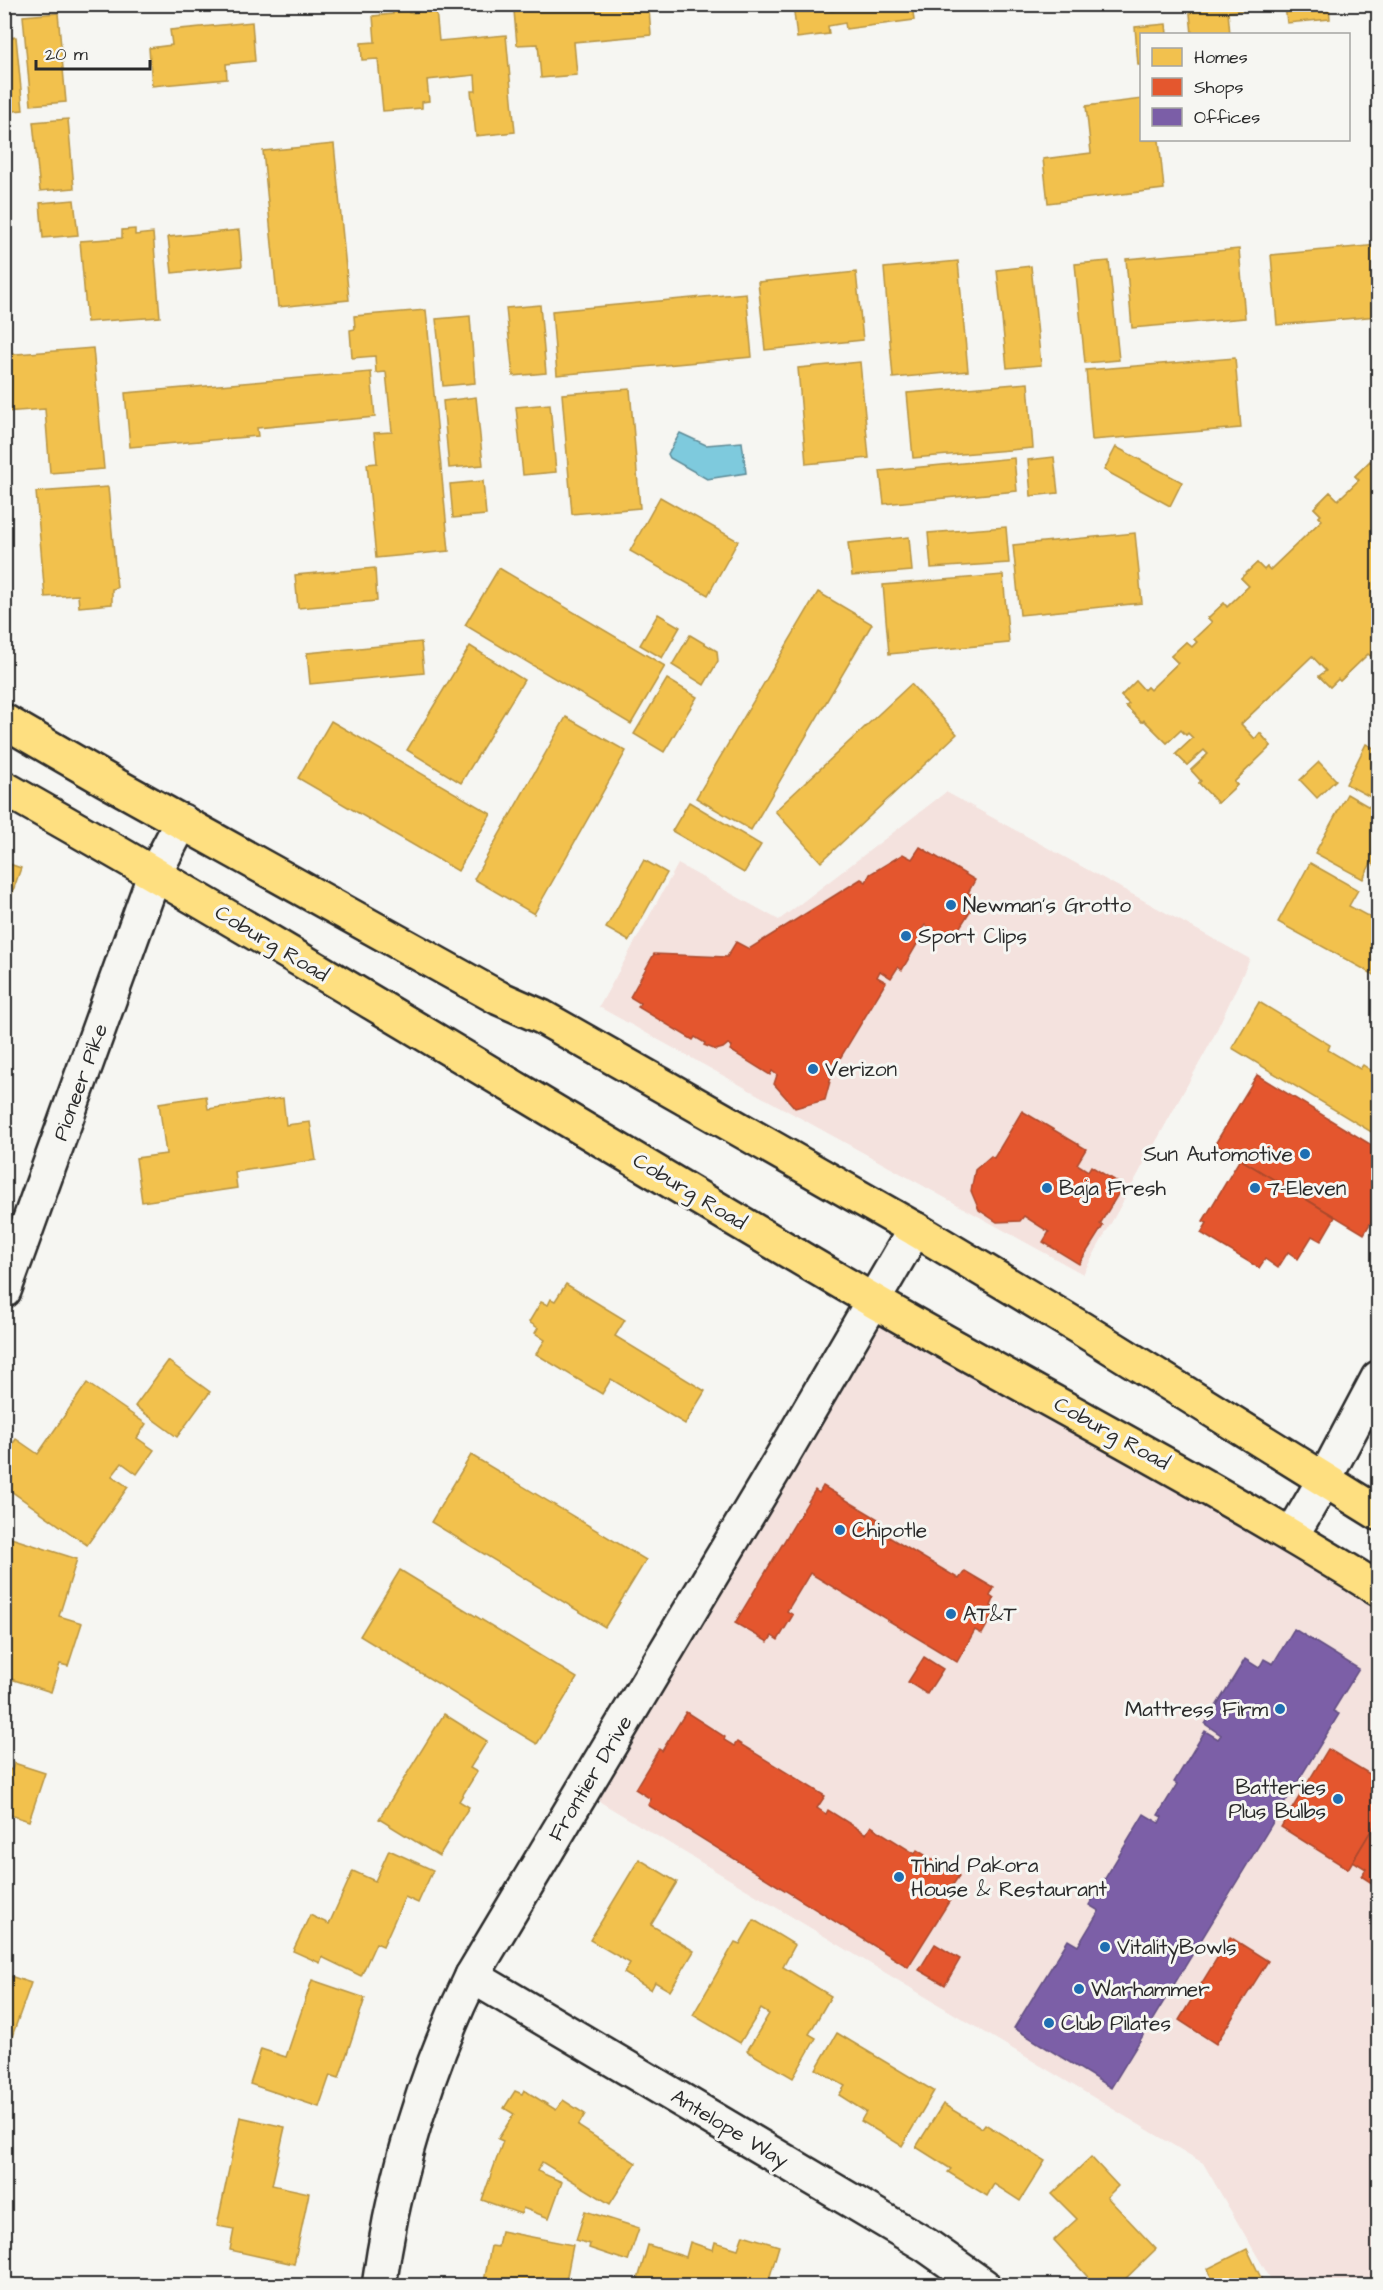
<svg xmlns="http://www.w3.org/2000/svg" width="1383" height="2290" viewBox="0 0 1383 2290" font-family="'Architects Daughter',sans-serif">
  <rect width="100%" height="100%" fill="#f6f6f2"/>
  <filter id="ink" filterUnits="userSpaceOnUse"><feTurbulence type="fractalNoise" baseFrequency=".0167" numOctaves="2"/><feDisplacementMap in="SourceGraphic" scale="12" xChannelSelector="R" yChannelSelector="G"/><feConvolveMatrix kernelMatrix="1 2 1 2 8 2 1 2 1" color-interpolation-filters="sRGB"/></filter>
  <g filter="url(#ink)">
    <g fill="#f4e2de">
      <polygon points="946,792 1250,959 1211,1042 1083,1274 599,1007 678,864 779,920"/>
      <polygon points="873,1301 1378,1597 1378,2285 1274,2285 1203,2163 582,1791"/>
    </g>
    <polygon fill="#7ecadd" stroke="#5d8a96" stroke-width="1.5" points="680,433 706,445 742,442 746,473 707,479 670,458 668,454"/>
    <g fill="#f2c14e" stroke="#b69444" stroke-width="1.5" fill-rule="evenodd">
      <polygon points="564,4 626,4 627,11 649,9 651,35 574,42 577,75 541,78 538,44 517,45 514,11 564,7"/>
      <polygon points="793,4 830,4 831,11 845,9 845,4 912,4 914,20 846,29 845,23 828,26 829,34 797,38"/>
      <polygon points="1189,4 1329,4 1330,19 1287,23 1285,6 1228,12 1230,34 1192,34"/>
      <polygon points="409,9 409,13 436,10 439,41 506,35 515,132 476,136 471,91 476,91 475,75 427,80 429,101 422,102 422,108 383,111 378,59 362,60 361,43 375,42 373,16 393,14 392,10"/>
      <polygon points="58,13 66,102 31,105 23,16"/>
      <polygon points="252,22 255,61 226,64 227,79 152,86 149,48 172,45 170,30"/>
      <polygon points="1166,24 1167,34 1142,34 1142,65 1138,65 1135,27"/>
      <polygon points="16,37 23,110 4,112 4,38"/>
      <polygon points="1142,99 1142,140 1159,140 1164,189 1048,203 1043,159 1091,153 1086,106"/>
      <polygon points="68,119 74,188 40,191 33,122"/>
      <polygon points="334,144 349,300 278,307 263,151"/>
      <polygon points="74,200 78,235 43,238 40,203"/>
      <polygon points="135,229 135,235 153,233 160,317 87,322 80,241 122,238 122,230"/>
      <polygon points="239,230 242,266 172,273 168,237"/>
      <polygon points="1378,245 1378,316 1277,325 1271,255"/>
      <polygon points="1239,249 1245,318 1132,328 1126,259"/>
      <polygon points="958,261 968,371 893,378 884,268"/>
      <polygon points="1109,261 1119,360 1085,363 1075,264"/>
      <polygon points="1031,266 1041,365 1007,368 997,270"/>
      <polygon points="856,272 863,340 765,350 758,282"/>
      <polygon points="746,293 752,357 557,375 552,311"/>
      <polygon points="540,305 546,373 513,376 506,308"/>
      <polygon points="426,310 449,551 376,558 367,464 377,463 374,433 392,432 386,372 376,373 375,356 352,358 350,330 355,329 354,316"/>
      <polygon points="470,316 475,383 443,386 436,319"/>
      <polygon points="93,348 104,469 50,473 45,409 4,412 4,355"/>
      <polygon points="1235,358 1241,428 1092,440 1086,370"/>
      <polygon points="860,362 869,458 806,464 798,368"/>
      <polygon points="371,372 375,417 257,428 258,436 130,447 125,393"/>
      <polygon points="1028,383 1033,448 913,458 907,393"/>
      <polygon points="630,389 640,508 572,514 562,394"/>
      <polygon points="476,397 483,465 449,468 443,401"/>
      <polygon points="550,404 556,472 523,475 516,407"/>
      <polygon points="1116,447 1182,482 1170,506 1104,470"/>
      <polygon points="1054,457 1058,493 1031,496 1028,460"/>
      <polygon points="1014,458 1017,491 884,504 880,471"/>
      <path d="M1370,461L1375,466L1378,463V546L1375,543L1364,554L1369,559L1366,561L1378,574V651L1372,657L1368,654L1340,681L1338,679L1330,687L1319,676L1326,671L1312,656L1241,724L1255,739L1260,733L1271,746L1234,782L1237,785L1218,803L1199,783L1201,781L1191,770L1208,754L1204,750L1187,765L1176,754L1193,738L1188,733L1186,735L1181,730L1167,743L1144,720L1142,722L1126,706L1129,704L1121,696L1136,681L1144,690L1147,687L1150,690L1178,663L1171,656L1186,642L1192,647L1197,642L1194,639L1212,622L1208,618L1224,603L1227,607L1249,586L1241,578L1257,563L1264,570L1267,567L1270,570L1322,520L1319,517L1321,515L1314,508L1330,492L1338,500L1359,480L1355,476ZM1300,615L1304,619L1307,617L1321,631L1290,662L1285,657L1288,654L1284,651L1297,638L1287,627ZM1268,665L1273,669L1276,666L1281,671L1253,698L1247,693L1250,691L1246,687ZM1231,701L1235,705L1238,702L1242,707L1211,738L1198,724L1201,722L1197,718L1211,704L1220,712Z"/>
      <polygon points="1370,461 1375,466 1378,463 1378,651 1372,657 1368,654 1340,681 1338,679 1330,687 1319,676 1326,671 1312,656 1241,724 1255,739 1260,733 1271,746 1234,782 1237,785 1218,803 1199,783 1201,781 1191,770 1208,754 1204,750 1187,765 1176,754 1193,738 1188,733 1186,735 1181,730 1167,743 1144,720 1142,722 1126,706 1129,704 1121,696 1136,681 1144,690 1147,687 1150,690 1178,663 1171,656 1186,642 1192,647 1197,642 1194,639 1212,622 1208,618 1224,603 1227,607 1249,586 1241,578 1257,563 1264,570 1267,567 1270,570 1322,520 1319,517 1321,515 1314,508 1330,492 1338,500 1359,480 1355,476"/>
      <polygon points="483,481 486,515 453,518 450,484"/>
      <polygon points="108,487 117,588 112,589 112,604 79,607 78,595 45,597 36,492"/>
      <polygon points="660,497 738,541 708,595 630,551"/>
      <polygon points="1006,527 1009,563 931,568 928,533"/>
      <polygon points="1135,533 1142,603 1020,615 1013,545"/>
      <polygon points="909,537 912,571 852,576 848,543"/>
      <polygon points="375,568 377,601 298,608 295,575"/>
      <polygon points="499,568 665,666 631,724 465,625"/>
      <polygon points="1003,575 1009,643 889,654 883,585"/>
      <polygon points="818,592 872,624 751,830 696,798"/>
      <polygon points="658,614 680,627 662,658 640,645"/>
      <polygon points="690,635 717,651 718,661 704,685 672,665"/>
      <polygon points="421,642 424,673 310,684 307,653"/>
      <polygon points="470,646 524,680 461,783 407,750"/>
      <polygon points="667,679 697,697 664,752 634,734"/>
      <polygon points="911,684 957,734 821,862 775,811"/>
      <polygon points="566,717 626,751 534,914 474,879"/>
      <polygon points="331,721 491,814 458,871 298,778"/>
      <polygon points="1366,744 1378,750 1378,801 1346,784"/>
      <polygon points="1319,762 1336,780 1317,798 1300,780"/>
      <polygon points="1347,794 1378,812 1378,867 1371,863 1363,879 1315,853"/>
      <polygon points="689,802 761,845 744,873 672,831"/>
      <polygon points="644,860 667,873 629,941 606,928"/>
      <polygon points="4,862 21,868 4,916"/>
      <polygon points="1310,863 1358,890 1349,906 1375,920 1378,912 1378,977 1278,922"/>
      <polygon points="1259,1002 1330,1045 1328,1050 1360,1069 1363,1065 1378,1075 1378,1136 1232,1048"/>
      <polygon points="206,1096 208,1109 283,1098 286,1125 310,1122 316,1160 235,1172 237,1188 142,1202 136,1158 166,1154 159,1103"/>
      <polygon points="566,1284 625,1320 615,1336 705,1391 685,1424 611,1379 602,1394 536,1354 545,1340 535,1333 538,1328 529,1322 541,1302 548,1305 551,1299 555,1301"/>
      <polygon points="168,1361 210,1392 177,1437 135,1406"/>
      <polygon points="87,1383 146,1424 137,1438 154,1450 137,1474 122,1463 112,1476 128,1487 87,1545 4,1486 4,1456 16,1439 38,1454"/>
      <polygon points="471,1455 646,1560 605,1627 431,1522"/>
      <polygon points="11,1538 77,1559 59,1616 82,1623 68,1666 60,1664 51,1692 11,1679 8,1689 4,1688 4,1558"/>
      <polygon points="400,1570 577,1678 537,1744 360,1636"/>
      <polygon points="444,1714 487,1741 470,1768 477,1772 459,1801 469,1807 439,1856 379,1819"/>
      <polygon points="14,1763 45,1773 29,1821 4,1813 4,1767 12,1770"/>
      <polygon points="389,1850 433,1870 418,1903 405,1897 383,1946 376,1943 361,1976 322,1957 320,1963 293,1951 310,1915 329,1924 353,1871 375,1881"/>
      <polygon points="639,1859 677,1882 651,1925 694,1951 670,1991 655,1982 651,1990 624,1973 630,1963 590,1940"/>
      <polygon points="754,1920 795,1945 783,1967 831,1996 809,2034 816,2038 793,2078 747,2051 769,2014 761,2009 740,2043 693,2015 735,1942 740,1944"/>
      <polygon points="4,1974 31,1983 4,2059"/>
      <polygon points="312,1980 365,1998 339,2078 330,2075 319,2107 250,2084 261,2049 286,2057"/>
      <polygon points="837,2033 934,2091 902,2146 861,2121 866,2112 839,2095 845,2086 816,2069"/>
      <polygon points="524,2090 556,2110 563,2100 585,2114 578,2126 636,2163 610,2204 542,2162 537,2171 562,2182 549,2218 523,2208 521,2214 482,2200 503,2141 498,2139 514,2114 504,2108 515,2091 522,2094"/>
      <polygon points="943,2104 982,2128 985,2124 1045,2161 1020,2201 994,2184 987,2196 948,2172 951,2169 916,2147"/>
      <polygon points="240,2117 285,2127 272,2185 309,2193 294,2264 230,2250 234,2229 217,2226"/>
      <polygon points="1091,2157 1118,2186 1107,2197 1156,2249 1118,2286 1096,2286 1054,2240 1077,2219 1052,2194"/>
      <polygon points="585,2211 639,2228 628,2261 589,2248 590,2244 576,2240"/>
      <polygon points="501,2231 573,2245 566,2281 543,2277 542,2286 483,2286 491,2246 498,2247"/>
      <polygon points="743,2235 779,2246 767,2286 636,2286 648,2245 686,2257 690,2242 713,2250 715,2242 738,2249"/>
      <polygon points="1247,2249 1263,2282 1257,2286 1216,2286 1207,2269"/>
    </g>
    <g fill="#e4572e" stroke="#ac4a2d" stroke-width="1.5">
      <polygon points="920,847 975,880 968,893 973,895 969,902 974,905 955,935 952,933 949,939 925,925 920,932 923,934 902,970 898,967 891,978 880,971 877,977 886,982 833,1070 825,1100 795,1108 774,1084 777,1075 772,1071 770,1075 730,1050 732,1046 728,1044 723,1048 716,1050 704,1045 705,1043 695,1037 693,1040 638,1007 640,1003 630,997 654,954 727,957 736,942 749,949 861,879 866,882 870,874 903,854 912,859"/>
      <polygon points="1257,1075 1378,1149 1378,1213 1377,1212 1364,1234 1215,1144"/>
      <polygon points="1022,1111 1086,1149 1077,1164 1088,1171 1091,1166 1123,1186 1100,1224 1103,1226 1079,1264 1043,1242 1049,1232 1024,1216 1020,1221 997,1222 979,1210 971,1191 975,1170 991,1156 994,1158"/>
      <polygon points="1240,1159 1335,1217 1321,1241 1312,1236 1298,1259 1288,1252 1278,1268 1265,1259 1259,1268 1201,1233 1207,1223 1203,1221"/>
      <polygon points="823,1486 878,1519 875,1524 879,1527 877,1530 959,1579 965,1571 994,1588 990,1596 994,1599 991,1606 996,1609 982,1634 975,1630 957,1662 810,1573 787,1611 793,1615 778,1640 772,1636 768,1642 735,1623 815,1490 819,1493"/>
      <polygon points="924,1657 943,1669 927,1694 908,1682"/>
      <polygon points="686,1712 725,1737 724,1740 734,1746 737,1742 825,1796 817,1808 826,1814 828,1810 866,1834 871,1826 915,1854 917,1850 959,1876 952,1886 957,1889 908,1967 648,1805 651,1799 635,1789 659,1749 662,1751"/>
      <polygon points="1328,1749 1378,1779 1378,1819 1348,1869 1281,1827"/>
      <polygon points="1378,1819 1378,1887 1361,1876 1366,1869 1353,1861"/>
      <polygon points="1230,1937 1268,1961 1216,2044 1179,2020"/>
      <polygon points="935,1944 960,1959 945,1985 919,1970"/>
    </g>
    <polygon fill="#7b5ea7" stroke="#634f82" stroke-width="1.5" points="1294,1629 1359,1669 1333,1711 1339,1714 1111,2088 1014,2028 1068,1940 1078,1946 1099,1911 1089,1905 1144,1814 1159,1823 1162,1817 1158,1815 1177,1784 1174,1782 1205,1731 1218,1739 1221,1735 1205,1724 1245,1659 1259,1668 1264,1659 1273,1664"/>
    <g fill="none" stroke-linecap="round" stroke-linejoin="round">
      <g stroke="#2b2b2b" stroke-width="38">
        <g id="minor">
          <polyline points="4,1291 155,873 182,821"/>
          <polyline points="1292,1535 1324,1480 1378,1378"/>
          <polyline points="472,1976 926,2245 984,2286"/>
          <path d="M379,2286C394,2178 424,2074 472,1976L779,1462L915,1229"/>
        </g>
      </g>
      <g stroke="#2b2b2b" stroke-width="38">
        <g id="major">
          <polyline points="4,721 106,780 499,998 542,1017 915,1229 1082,1329 1378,1513"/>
          <path d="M4,788C297,953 582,1131 872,1300C1040,1397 1213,1486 1378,1589"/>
        </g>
      </g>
      <use href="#minor" stroke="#f6f6f2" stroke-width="33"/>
      <use href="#major" stroke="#fedf80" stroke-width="33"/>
    </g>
  </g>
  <g fill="#1f6fb2" stroke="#f6f6f2" stroke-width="2">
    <circle cx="951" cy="905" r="6"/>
    <circle cx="906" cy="936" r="6"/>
    <circle cx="813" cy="1069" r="6"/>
    <circle cx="1305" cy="1154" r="6"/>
    <circle cx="1047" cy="1188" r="6"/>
    <circle cx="1255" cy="1188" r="6"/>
    <circle cx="840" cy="1530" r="6"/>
    <circle cx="951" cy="1614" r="6"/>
    <circle cx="1280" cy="1709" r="6"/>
    <circle cx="1338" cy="1799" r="6"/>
    <circle cx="899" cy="1877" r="6"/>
    <circle cx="1105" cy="1947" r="6"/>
    <circle cx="1079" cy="1989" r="6"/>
    <circle cx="1049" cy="2023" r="6"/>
  </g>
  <g text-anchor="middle" stroke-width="6" stroke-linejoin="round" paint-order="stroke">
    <g font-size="21" fill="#2b2b2b" stroke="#f6f6f2" text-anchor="start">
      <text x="963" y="912">Newman's Grotto</text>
      <text x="918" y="943">Sport Clips</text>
      <text x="825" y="1076">Verizon</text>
      <text x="1293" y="1161" text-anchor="end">Sun Automotive</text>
      <text x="1059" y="1195">Baja Fresh</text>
      <text x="1267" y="1195">7-Eleven</text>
      <text x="852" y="1537">Chipotle</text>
      <text x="963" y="1621">AT&amp;T</text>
      <text x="1268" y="1716" text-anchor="end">Mattress Firm</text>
      <text x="1326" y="1794" text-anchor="end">Batteries<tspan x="1326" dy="24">Plus Bulbs</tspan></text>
      <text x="911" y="1872">Thind Pakora<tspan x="911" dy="24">House &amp; Restaurant</tspan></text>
      <text x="1117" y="1954">VitalityBowls</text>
      <text x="1091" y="1996">Warhammer</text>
      <text x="1061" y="2030">Club Pilates</text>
    </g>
    <g font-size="21" fill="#2b2b2b" stroke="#f6f6f2">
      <text transform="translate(272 943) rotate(31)" y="7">Coburg Road</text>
      <text transform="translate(80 1082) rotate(-70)" y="7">Pioneer Pike</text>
      <text transform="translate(690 1191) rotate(31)" y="7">Coburg Road</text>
      <text transform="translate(1112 1433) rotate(29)" y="7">Coburg Road</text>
      <text transform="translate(590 1778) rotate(-59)" y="7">Frontier Drive</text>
      <text transform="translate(730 2128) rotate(31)" y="7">Antelope Way</text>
    </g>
  </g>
  <rect width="1383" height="2290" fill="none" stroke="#f6f6f2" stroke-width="24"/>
  <rect x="12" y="12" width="1359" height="2266" fill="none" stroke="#2b2b2b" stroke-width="2" filter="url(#ink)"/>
  <rect x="1140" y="33" width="210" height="108" fill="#f6f6f2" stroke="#a5a5a2" stroke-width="1.5"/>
  <rect x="1152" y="48" width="30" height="18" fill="#f2c14e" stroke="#a5a5a2" stroke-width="1.5"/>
  <text x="1194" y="63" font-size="18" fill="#2b2b2b">Homes</text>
  <rect x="1152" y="78" width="30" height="18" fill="#e4572e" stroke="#a5a5a2" stroke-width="1.5"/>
  <text x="1194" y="93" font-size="18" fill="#2b2b2b">Shops</text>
  <rect x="1152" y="108" width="30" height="18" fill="#7b5ea7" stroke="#a5a5a2" stroke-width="1.5"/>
  <text x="1194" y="123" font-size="18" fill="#2b2b2b">Offices</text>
  <path d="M36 60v9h114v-9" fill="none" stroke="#2b2b2b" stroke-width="3"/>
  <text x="45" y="60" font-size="18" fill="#2b2b2b" stroke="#f6f6f2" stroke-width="4.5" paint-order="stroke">20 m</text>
</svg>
